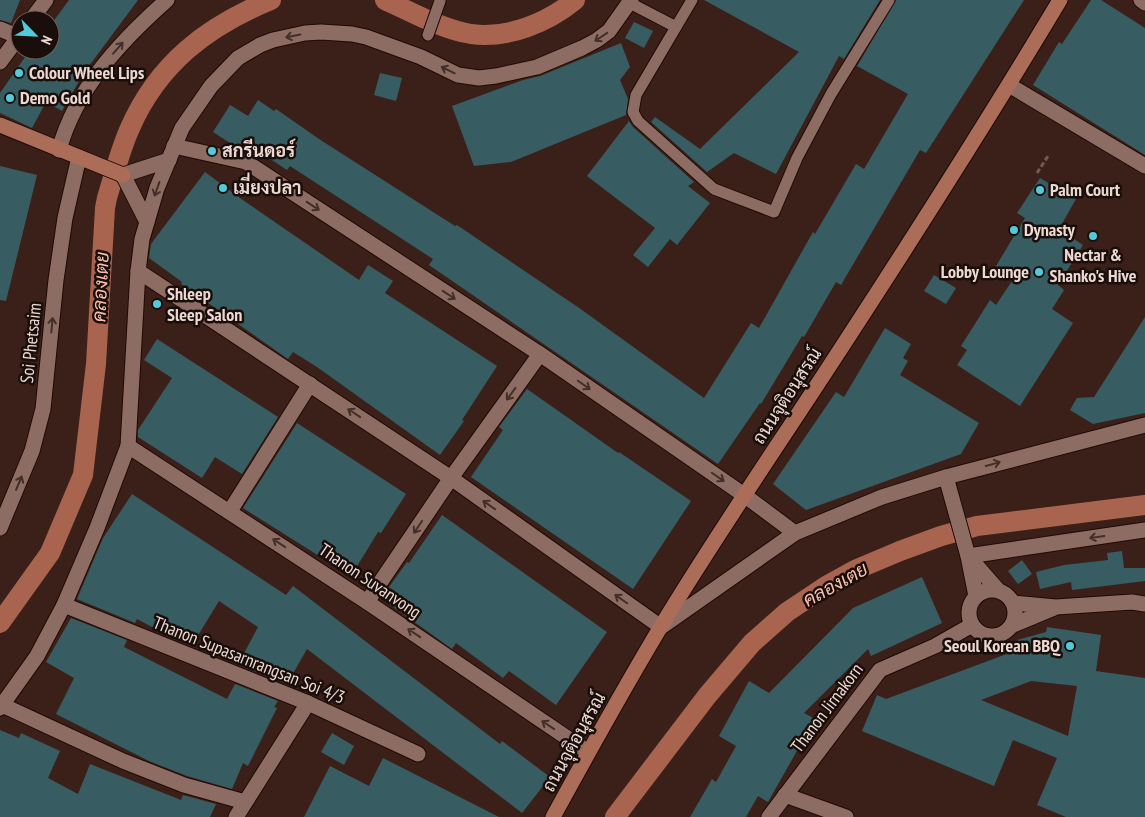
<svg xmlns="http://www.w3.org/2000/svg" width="1145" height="817" viewBox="0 0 1145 817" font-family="'PT Sans Narrow',Sarabun,sans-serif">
  <rect width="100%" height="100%" fill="#3b2019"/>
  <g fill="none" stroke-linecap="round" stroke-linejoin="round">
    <g stroke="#a96450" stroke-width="20">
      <path d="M385,0C412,12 441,29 471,34C508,39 547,23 575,0"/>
      <path d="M0,623L50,553L83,475L96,364L105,208L107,198C114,175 120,150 130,128C158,64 207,26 271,0"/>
      <polyline points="615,817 707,696 752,643 787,612 826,586 855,570 900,551 941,536 977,526 1145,505"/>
    </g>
  </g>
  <g fill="#375d63" fill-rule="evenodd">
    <polygon points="0,0 20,0 11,23 0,20"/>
    <polygon points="69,0 138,0 83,74 62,111 46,102 32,128 0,113 0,93 30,50 50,50 50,26"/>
    <polygon points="704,0 880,0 844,59 839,56 776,174 734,153 707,172 651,122 655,117 700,149 799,52"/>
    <polygon points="896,0 1024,0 926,153 920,150 841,285 836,282 804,337 802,336 761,404 760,403 718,464 429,265 433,259 290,166 287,170 249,145 244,152 213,132 230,105 248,116 258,100 274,111 276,109 319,139 455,226 457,225 582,310 704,398 751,323 759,328 813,232 815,234 856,164 864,169 908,94 857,66"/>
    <polygon points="1091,0 1101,0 1145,28 1145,155 1033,85 1059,42 1062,44"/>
    <polygon points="634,22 653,31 644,48 625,38"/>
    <polygon points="621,43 630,67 620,80 628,99 626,115 511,162 474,166 452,106 523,80 540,76"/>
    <polygon points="380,73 402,78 396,101 374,95"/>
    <polygon points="629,121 633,127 694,182 688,186 710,203 677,245 670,239 648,267 633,255 655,228 587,176"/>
    <polygon points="0,166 37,175 6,301 0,300"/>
    <polygon points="205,172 240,198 359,280 368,265 393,281 385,293 497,366 462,420 464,421 440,455 317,367 293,352 288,359 181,284 182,282 149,258 151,244"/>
    <polygon points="1040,178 1076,199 1059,229 1083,245 1058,285 1064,290 1052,309 1073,323 1020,406 957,365 967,350 961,346 990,300 996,305 1014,278 996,266 1025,218 1017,213"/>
    <polygon points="934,275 956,288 946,304 924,291"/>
    <polygon points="1145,317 1145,413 1093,424 1070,410 1077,398 1094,397"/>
    <polygon points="885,328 911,344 903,358 908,361 900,375 979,423 961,454 806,510 773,484 836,392 844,397"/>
    <polygon points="157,339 278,417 242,474 215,457 202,478 138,437 138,430 172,378 144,360"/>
    <polygon points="527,389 618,453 619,452 691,501 633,589 471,477 503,430 499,427"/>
    <polygon points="297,423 406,494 381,533 378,532 351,576 243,508"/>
    <polygon points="132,494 286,595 293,586 500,744 502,741 550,777 522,813 307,649 287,684 244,667 246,662 241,659 258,627 219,601 194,642 158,621 154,628 137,619 135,623 77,599 103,538"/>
    <polygon points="442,515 607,632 556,705 509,671 503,678 456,643 452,649 381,598 407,562 409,563"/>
    <polygon points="1122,551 1124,568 1145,568 1145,581 1072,590 1071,582 1040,589 1036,572 1064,565 1108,560 1107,553"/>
    <polygon points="1022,560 1032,574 1018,584 1008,571"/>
    <polygon points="922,577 942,623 871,656 868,649 804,713 815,719 768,802 758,796 746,817 690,817 712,779 716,782 736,746 719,736 749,681 769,693 853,608"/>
    <polygon points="71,618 127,640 124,647 227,699 235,684 278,701 274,707 277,708 248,766 243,763 232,789 187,776 149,761 56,714 74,678 46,662"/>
    <path d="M1047,627L1101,635L1096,671L1145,678V817H1066L1037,805L1057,758L1013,740L994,786L862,731L877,695L886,699L1020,649L1017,640L1046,632ZM1031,681L1077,686L1068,736L981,700Z"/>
    <polygon points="0,730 19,738 21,733 60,751 48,778 78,794 90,764 181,800 183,795 216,804 210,817 0,817"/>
    <polygon points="332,733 354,746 344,765 321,752"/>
    <polygon points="383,758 499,817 304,817 330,766 369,786"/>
  </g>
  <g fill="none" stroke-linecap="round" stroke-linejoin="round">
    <g stroke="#210904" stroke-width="13">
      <g id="lane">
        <polyline points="630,3 676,27 692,0"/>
        <polyline points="676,27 636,95 633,112 638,121 714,189 774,212 797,158 831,94 889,0"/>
        <polyline points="428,35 440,1"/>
      </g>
    </g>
    <g stroke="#210904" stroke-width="17">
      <g id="street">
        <polyline points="1141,0 1145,3"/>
        <polyline points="31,20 46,0"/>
        <polyline points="0,29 19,37"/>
        <polyline points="0,62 20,35"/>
        <polyline points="1009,85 1145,166"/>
        <polyline points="174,146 246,162 540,354 744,495 795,533"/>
        <path d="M59,150C76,88 121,41 167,0"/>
        <polyline points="147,222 123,175 169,160"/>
        <polyline points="138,271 451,478 661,627 795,533 882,497 946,477 1145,425"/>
        <polyline points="128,446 367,602 588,752"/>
        <polyline points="946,477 968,556 976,596"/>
        <polyline points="230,511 310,384"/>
        <polyline points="0,528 32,451 43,409 56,280 65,218 79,157"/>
        <polyline points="968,556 1145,530"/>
        <polyline points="969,557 997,589"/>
        <circle cx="992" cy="613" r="23"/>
        <polyline points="367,602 451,478 540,354"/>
        <polyline points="1014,603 1056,607 1132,602 1145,604"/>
        <polyline points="64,605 308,703 418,754"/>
        <polyline points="1013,625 1054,608"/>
        <polyline points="0,704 123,761 184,785 245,802"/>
        <polyline points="0,708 37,656 64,605 97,528 128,446 138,271 142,239 157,188 182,128 211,86 238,58 260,45 273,40 305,33 321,32 352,34 366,37 421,57 458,75 479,78 496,76 537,67 582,48 597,40 609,31 631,0"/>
        <polyline points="785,795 846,817"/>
        <polyline points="236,817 308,703"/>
        <polyline points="769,817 880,670 935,646 972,625"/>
      </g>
    </g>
    <g stroke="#210904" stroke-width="17">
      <g id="secondary">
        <polyline points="0,125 123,175"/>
        <path d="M553,817C588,753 623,690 660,628C712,542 768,460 823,376C904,252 984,127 1060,0"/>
      </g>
    </g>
    <polyline stroke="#735a54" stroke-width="3" stroke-dasharray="5 2.5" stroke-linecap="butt" points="1037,173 1048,156"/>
    <use href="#lane" stroke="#8d6d63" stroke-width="11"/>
    <use href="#street" stroke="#8d6d63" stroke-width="15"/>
    <use href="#secondary" stroke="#ab6c58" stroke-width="15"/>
  </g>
  <defs><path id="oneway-shaft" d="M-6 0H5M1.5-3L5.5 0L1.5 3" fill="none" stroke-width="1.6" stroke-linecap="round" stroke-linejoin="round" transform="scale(1.25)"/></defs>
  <g stroke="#422f29">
    <use href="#oneway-shaft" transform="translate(293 36) rotate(168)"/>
    <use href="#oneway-shaft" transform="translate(601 37) rotate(146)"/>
    <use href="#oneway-shaft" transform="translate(118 48) rotate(-49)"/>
    <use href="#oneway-shaft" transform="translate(448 70) rotate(-154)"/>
    <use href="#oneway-shaft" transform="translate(157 189) rotate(109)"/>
    <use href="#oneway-shaft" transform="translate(313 206) rotate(33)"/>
    <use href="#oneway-shaft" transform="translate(449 295) rotate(33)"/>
    <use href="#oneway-shaft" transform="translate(52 325) rotate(-85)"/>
    <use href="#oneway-shaft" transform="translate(584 385) rotate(35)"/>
    <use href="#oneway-shaft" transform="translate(511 394) rotate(126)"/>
    <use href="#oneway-shaft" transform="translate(354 413) rotate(-146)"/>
    <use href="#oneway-shaft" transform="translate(993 464) rotate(-15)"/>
    <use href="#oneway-shaft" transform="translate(718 477) rotate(35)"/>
    <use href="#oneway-shaft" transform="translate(19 483) rotate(-67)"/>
    <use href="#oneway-shaft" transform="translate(489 505) rotate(-145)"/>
    <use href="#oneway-shaft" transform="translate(418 527) rotate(124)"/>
    <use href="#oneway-shaft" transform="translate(1097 537) rotate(172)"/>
    <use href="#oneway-shaft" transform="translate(279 543) rotate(-147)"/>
    <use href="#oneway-shaft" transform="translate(621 599) rotate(-145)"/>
    <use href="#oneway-shaft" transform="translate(414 633) rotate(-146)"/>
    <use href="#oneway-shaft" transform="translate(548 725) rotate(-146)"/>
  </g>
  <g fill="#53cadc" stroke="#1a0e0a" stroke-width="2">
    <circle cx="19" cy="73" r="5"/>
    <circle cx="10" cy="98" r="5"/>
    <circle cx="212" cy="151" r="5"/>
    <circle cx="223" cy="188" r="5"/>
    <circle cx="1040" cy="190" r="5"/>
    <circle cx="1014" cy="230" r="5"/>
    <circle cx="1093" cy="236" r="5"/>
    <circle cx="1039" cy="272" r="5"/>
    <circle cx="157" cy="304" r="5"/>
    <circle cx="1070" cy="646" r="5"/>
  </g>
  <g text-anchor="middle" stroke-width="5" stroke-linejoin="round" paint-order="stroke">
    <g font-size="18" font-weight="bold" fill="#ecd9d4" stroke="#1a0e0a" text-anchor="start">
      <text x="29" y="79">Colour Wheel Lips</text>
      <text x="20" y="104">Demo Gold</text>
      <text x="222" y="157">สกรีนดอร์</text>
      <text x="233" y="194">เมี่ยงปลา</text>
      <text x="1050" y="196">Palm Court</text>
      <text x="1024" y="236">Dynasty</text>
      <text x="1093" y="261" text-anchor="middle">Nectar &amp;<tspan x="1093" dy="21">Shanko's Hive</tspan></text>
      <text x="1029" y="278" text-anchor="end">Lobby Lounge</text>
      <text x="167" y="300">Shleep<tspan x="167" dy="21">Sleep Salon</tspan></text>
      <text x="1060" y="652" text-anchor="end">Seoul Korean BBQ</text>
    </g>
    <g font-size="18" fill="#ecd9d4" stroke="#1a0e0a">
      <text transform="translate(31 343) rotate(-84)" y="6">Soi Phetsaim</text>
      <text transform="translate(787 396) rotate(-57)" y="6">ถนนจุติอนุสรณ์</text>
      <text transform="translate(370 581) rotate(34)" y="6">Thanon Suvanvong</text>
      <text transform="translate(249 660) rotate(22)" y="6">Thanon Supasarnrangsan Soi 4/3</text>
      <text transform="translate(827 708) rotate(-53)" y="6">Thanon Jirnakorn</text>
      <text transform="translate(574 742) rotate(-61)" y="6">ถนนจุติอนุสรณ์</text>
    </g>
    <g font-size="19" font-style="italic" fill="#fcbfad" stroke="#1a0e0a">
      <text transform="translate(100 287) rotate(-87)" y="7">คลองเตย</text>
      <text transform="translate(835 584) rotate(-29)" y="7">คลองเตย</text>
    </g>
  </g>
  <g transform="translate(35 35) rotate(114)"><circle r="24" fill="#1a0e0a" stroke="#6e5f5b"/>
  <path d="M0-4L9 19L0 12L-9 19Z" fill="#53cadc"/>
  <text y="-8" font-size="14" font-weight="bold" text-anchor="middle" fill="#ecd9d4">N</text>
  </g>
</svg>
